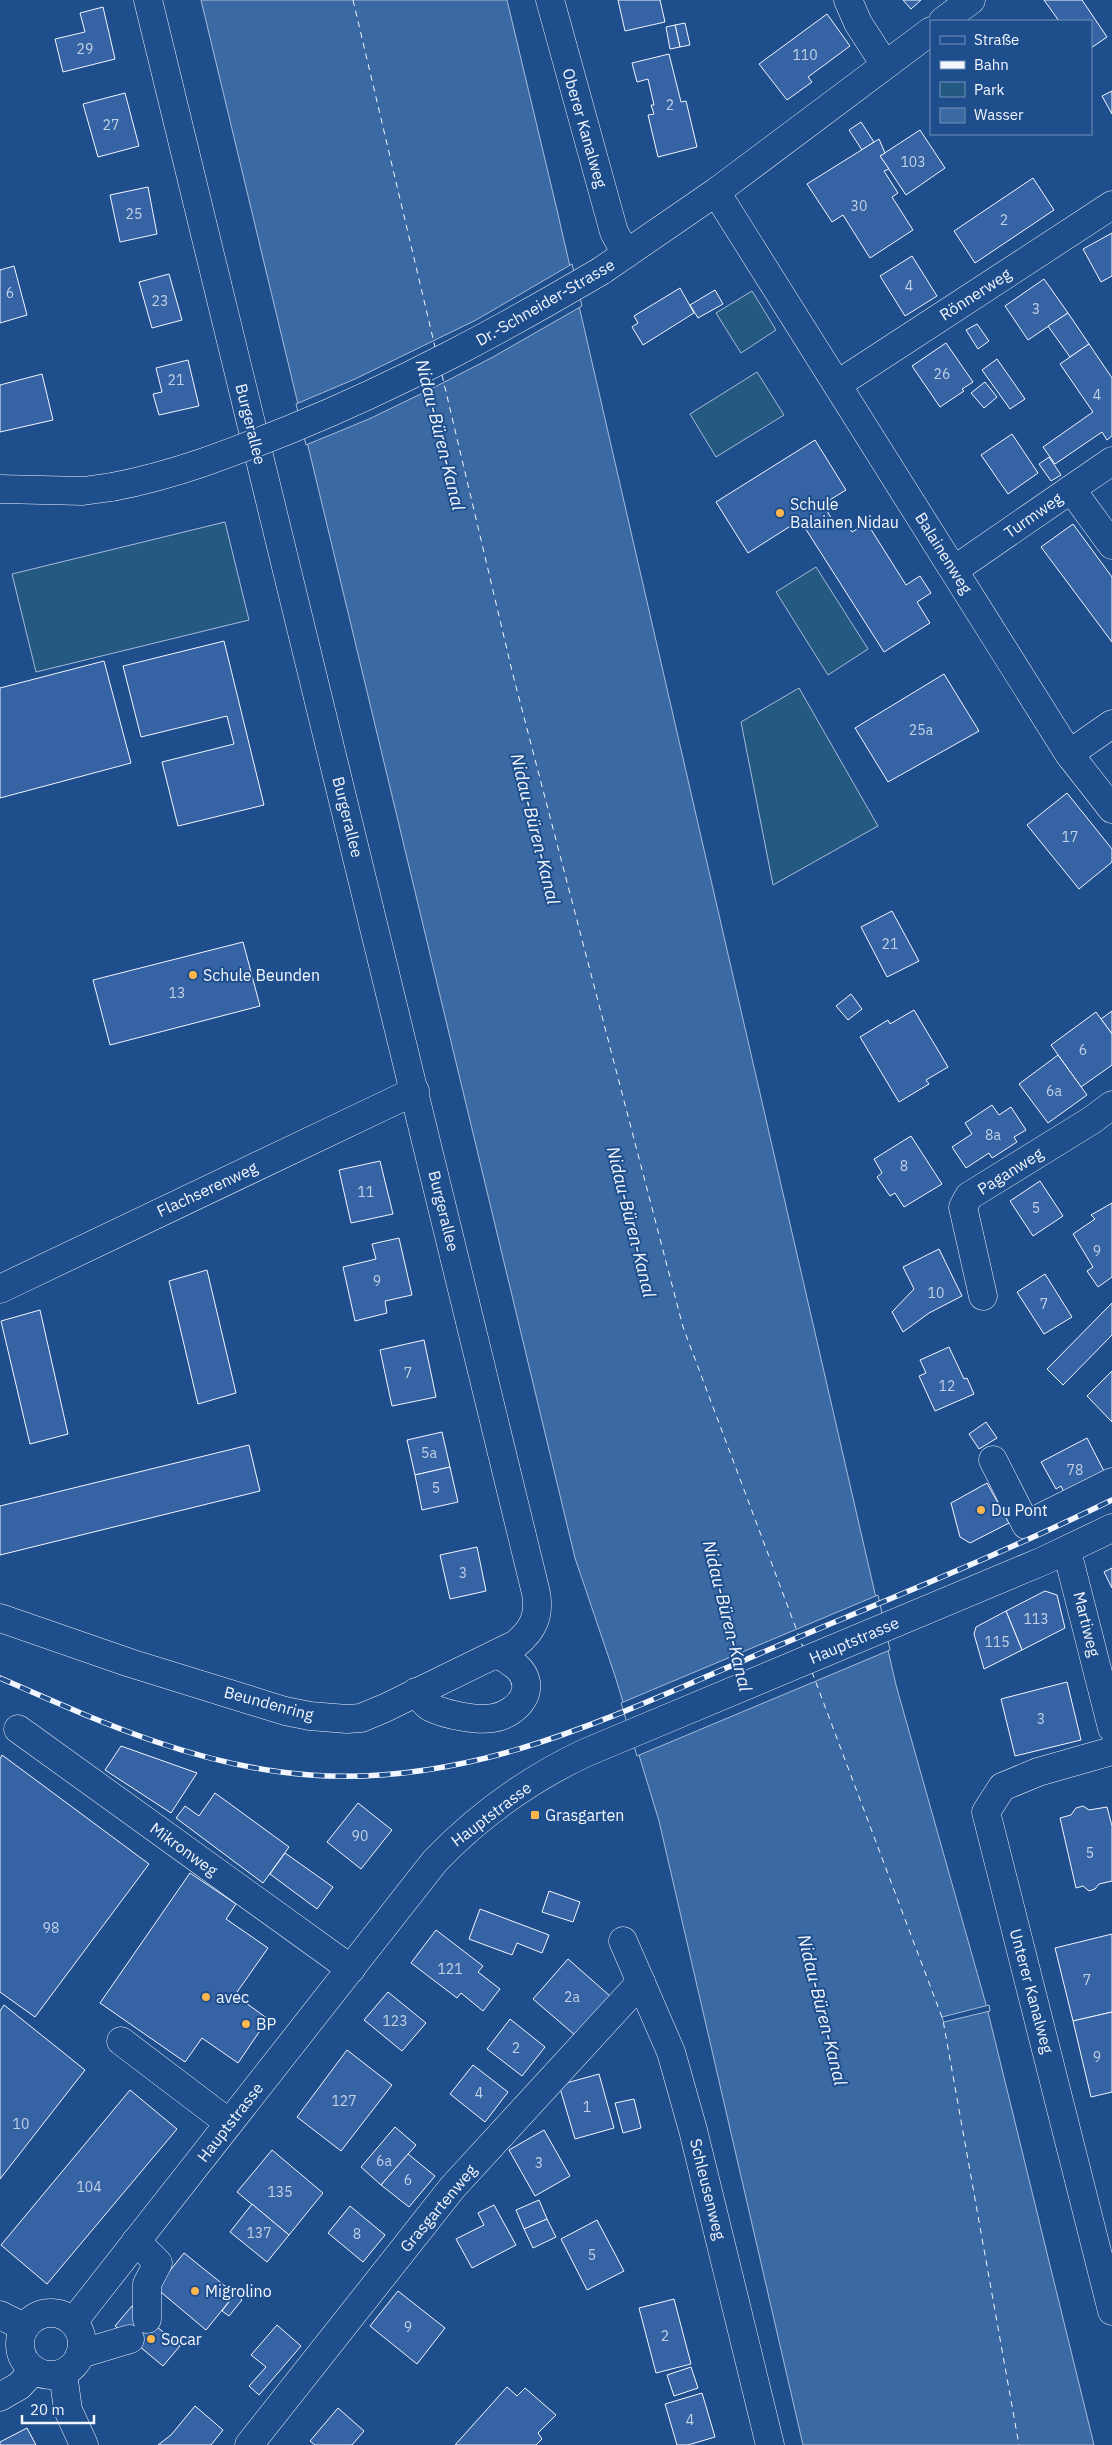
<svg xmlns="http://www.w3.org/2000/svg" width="1112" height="2445" viewBox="0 0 1112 2445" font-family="'IBM Plex Sans',sans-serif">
  <rect width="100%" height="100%" fill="#1f4e8c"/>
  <g fill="#245a82" stroke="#a8bbd7">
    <polygon points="752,291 776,330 741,353 716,313"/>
    <polygon points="757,372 784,415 716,457 690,414"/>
    <polygon points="225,522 249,620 36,672 12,574"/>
    <polygon points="816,567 868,649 828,675 776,592"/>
    <polygon points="799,688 878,826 773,885 741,722"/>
  </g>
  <polygon fill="#3b69a3" stroke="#a8bbd7" points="201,0 507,0 557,210 896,1685 987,2008 1094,2445 803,2445 659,1821 616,1679 575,1558"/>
  <g fill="#1f4e8c" stroke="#a8bbd7">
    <polygon points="572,264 582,306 493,357 429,390 369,419 306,445 296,404 355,379 476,320"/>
    <polygon points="878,1595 890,1650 637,1756 621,1703"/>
    <polygon points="989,2005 990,2011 944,2022 943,2020 942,2017"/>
  </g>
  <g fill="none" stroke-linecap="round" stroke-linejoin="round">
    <g stroke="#f2f6ff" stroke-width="1" stroke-dasharray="6 5" stroke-linecap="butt">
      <polyline points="353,0 435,347"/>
      <polyline points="442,375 513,675 683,1327 803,1647"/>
      <polyline points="812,1672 943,2020 1019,2445"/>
    </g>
  </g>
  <g fill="#3563a3" stroke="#f2f6ff">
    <polygon points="618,0 660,0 665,22 625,31"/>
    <polygon points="903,0 921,0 911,9"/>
    <polygon points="1044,0 1082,0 1107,37 1091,48 1091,21 1059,21"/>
    <polygon points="103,7 115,59 63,72 55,39 85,32 80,13"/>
    <polygon points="827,14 850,46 808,77 812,82 787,100 759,64"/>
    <polygon points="685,23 690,45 680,47 675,25"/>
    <polygon points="675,25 680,47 670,49 666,27"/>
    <polygon points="669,54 681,102 686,101 697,147 658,157 648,115 654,114 651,105 654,105 648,79 637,82 632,63"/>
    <polygon points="1112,91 1112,114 1102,96"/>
    <polygon points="125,93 139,146 98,157 83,104"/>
    <polygon points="861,122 874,142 862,150 849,130"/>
    <polygon points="920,130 945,168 906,195 880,156"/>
    <polygon points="879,139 885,153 880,156 889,169 884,171 898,193 892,197 913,230 870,258 843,215 832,222 807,184"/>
    <polygon points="1033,178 1054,210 975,263 954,231"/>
    <polygon points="148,187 157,234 120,242 110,195"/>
    <polygon points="1112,233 1112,276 1101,282 1083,249"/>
    <polygon points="912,256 937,296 905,316 880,276"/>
    <polygon points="14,266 27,315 0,323 0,270"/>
    <polygon points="169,274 182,320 152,328 139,282"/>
    <polygon points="1044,279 1068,313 1028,340 1005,306"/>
    <polygon points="680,288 694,313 643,345 632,327 638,323 634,316"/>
    <polygon points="715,290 723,304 698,318 690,305"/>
    <polygon points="1068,313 1089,344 1070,357 1048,326"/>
    <polygon points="977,324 989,341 978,349 966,330"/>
    <polygon points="946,343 973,382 962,389 964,391 940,407 912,366"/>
    <polygon points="1089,344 1112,378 1112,436 1107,440 1102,432 1055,464 1043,447 1093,412 1060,364"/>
    <polygon points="997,359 1025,399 1010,409 982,370"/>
    <polygon points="188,360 199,406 159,415 153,394 162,392 156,368"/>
    <polygon points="42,374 53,420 0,432 0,385"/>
    <polygon points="985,382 997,397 984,408 971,393"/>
    <polygon points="1012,434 1038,473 1008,494 981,455"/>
    <polygon points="815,440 846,490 823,504 837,528 846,522 852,532 867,523 906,585 920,576 931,593 917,602 930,623 884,652 800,520 748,553 716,502"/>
    <polygon points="1049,457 1061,475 1051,481 1039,464"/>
    <polygon points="1073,524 1112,577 1112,642 1041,547"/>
    <polygon points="224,641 264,805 178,826 162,762 234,744 227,716 141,737 123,666"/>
    <polygon points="104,661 131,763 0,798 0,688"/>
    <polygon points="944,674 979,731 888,782 855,728"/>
    <polygon points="1067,793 1112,849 1112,862 1079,889 1027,825"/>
    <polygon points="892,911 919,961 887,977 861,927"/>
    <polygon points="243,942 260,1006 110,1045 93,980"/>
    <polygon points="851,994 862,1009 848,1020 836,1006"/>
    <polygon points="914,1010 948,1067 926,1080 929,1084 899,1102 860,1037 888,1020 890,1024"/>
    <polygon points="1112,1011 1112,1034 1101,1019"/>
    <polygon points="1096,1012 1112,1034 1112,1065 1081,1087 1051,1045"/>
    <polygon points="1058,1055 1087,1095 1048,1123 1019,1084"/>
    <polygon points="992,1105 999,1115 1011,1107 1026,1130 1014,1137 1017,1142 992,1158 989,1153 966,1168 952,1147 972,1134 965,1123"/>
    <polygon points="911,1136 942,1184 904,1207 895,1193 890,1196 877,1177 882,1173 874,1159"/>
    <polygon points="380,1161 393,1214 351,1223 339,1170"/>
    <polygon points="1040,1181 1063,1216 1033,1236 1010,1201"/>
    <polygon points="1112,1203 1112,1277 1098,1287 1087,1271 1093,1267 1073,1234 1095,1219 1091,1215"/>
    <polygon points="399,1238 412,1295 385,1301 387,1313 355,1321 343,1267 376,1259 372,1244"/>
    <polygon points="939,1249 962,1296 929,1313 903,1332 892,1312 914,1289 903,1267"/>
    <polygon points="207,1270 236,1393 198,1404 169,1281"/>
    <polygon points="1045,1274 1072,1317 1044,1334 1017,1292"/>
    <polygon points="1112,1303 1112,1335 1063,1385 1047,1369"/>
    <polygon points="40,1310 68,1434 30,1444 1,1321"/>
    <polygon points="424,1340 436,1397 392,1406 380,1350"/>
    <polygon points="949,1347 964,1379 967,1378 974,1394 935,1411 919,1376 926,1373 920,1360"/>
    <polygon points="1112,1371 1112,1422 1087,1396"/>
    <polygon points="986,1422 997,1438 979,1449 969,1434"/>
    <polygon points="442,1432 450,1467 415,1475 407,1440"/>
    <polygon points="1087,1438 1108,1479 1068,1500 1061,1486 1056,1489 1041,1462"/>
    <polygon points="249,1445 260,1491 0,1555 0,1506"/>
    <polygon points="450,1467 458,1502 422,1510 415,1475"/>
    <polygon points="987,1483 1009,1523 970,1543 960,1537 951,1503"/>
    <polygon points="477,1547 486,1591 450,1599 440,1555"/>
    <polygon points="1112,1568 1112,1588 1104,1572"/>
    <polygon points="1045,1591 1057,1595 1065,1628 1022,1650 1006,1611"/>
    <polygon points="1006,1611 1022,1650 984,1669 974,1634 976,1627"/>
    <polygon points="1067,1682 1081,1740 1015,1756 1001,1699"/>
    <polygon points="121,1746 197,1773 171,1813 105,1770"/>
    <polygon points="2,1755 149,1864 35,2017 0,1992 0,1759"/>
    <polygon points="215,1793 289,1847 263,1883 176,1818 185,1806 199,1816"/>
    <polygon points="358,1803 392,1830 361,1869 327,1842"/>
    <polygon points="1083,1806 1089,1810 1107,1807 1112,1826 1112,1881 1099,1884 1095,1889 1089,1891 1083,1886 1076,1888 1060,1818 1071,1815 1076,1808"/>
    <polygon points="285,1853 333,1887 317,1909 270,1874"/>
    <polygon points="190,1873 236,1904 226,1919 268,1948 235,1995 268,2019 238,2063 202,2038 185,2062 100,2003"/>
    <polygon points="549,1891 580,1902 573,1922 542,1912"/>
    <polygon points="480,1909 549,1935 542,1953 517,1943 512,1955 469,1939"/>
    <polygon points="436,1930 483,1966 478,1972 500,1989 483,2011 461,1993 457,1998 411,1963"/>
    <polygon points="1112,1934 1112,2012 1073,2021 1055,1948"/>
    <polygon points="568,1959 610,1996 576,2036 533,1999"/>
    <polygon points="388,1992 426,2023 402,2051 364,2020"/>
    <polygon points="4,2005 85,2070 0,2179 0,2011"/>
    <polygon points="1112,2012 1112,2092 1091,2097 1073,2021"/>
    <polygon points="510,2019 545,2047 522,2076 487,2049"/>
    <polygon points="347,2050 392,2085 341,2151 297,2117"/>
    <polygon points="473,2065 508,2092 485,2122 450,2094"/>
    <polygon points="599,2074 614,2128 575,2139 559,2085"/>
    <polygon points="130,2090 177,2129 47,2284 1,2245"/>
    <polygon points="634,2099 641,2128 623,2133 615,2103"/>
    <polygon points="395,2127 416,2145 381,2185 361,2167"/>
    <polygon points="544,2130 570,2176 535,2196 509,2150"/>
    <polygon points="272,2150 323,2193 289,2235 237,2192"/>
    <polygon points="408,2154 435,2176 409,2207 381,2185"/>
    <polygon points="539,2200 547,2219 524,2229 516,2210"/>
    <polygon points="252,2204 289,2235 267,2262 230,2232"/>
    <polygon points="494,2205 516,2245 472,2268 456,2239 484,2225 478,2213"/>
    <polygon points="350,2206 385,2235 363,2262 328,2233"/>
    <polygon points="547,2219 556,2237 533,2248 524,2229"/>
    <polygon points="597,2220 624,2271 587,2290 561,2239"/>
    <polygon points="184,2253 235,2294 206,2330 156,2288"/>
    <polygon points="398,2291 445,2328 417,2364 370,2326"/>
    <polygon points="235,2294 242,2300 229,2316 222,2311"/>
    <polygon points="674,2299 691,2364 656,2373 639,2308"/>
    <polygon points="132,2306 180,2346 163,2366 115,2326"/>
    <polygon points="277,2325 301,2346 259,2395 249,2386 266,2367 251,2355"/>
    <polygon points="691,2367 698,2388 674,2396 667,2375"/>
    <polygon points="507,2387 517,2396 525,2388 556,2415 538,2433 542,2439 536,2445 455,2445"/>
    <polygon points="702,2393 715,2437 688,2445 677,2445 665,2404"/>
    <polygon points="195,2406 223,2430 211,2445 158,2445 171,2435"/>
    <polygon points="338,2408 364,2431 352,2445 315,2445 310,2441"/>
    <polygon points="27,2428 36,2445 0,2445 0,2442"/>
  </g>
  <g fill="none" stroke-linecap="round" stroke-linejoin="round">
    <g stroke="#f2f6ff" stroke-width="29">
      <g id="minor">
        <polyline points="550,0 614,232 626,254"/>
        <polyline points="848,0 858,23 885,65"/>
        <polyline points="943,21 971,0"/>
        <polyline points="716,192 1069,754 1112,809"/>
        <polyline points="601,271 716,192 931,31"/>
        <polyline points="838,384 1112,205"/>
        <polyline points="0,489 83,491 112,487"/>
        <polyline points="1071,489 1112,545"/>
        <polyline points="954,570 1112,461"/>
        <polyline points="1069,754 1112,724"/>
        <polyline points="0,1289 415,1091"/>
        <polyline points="983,1296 963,1207 969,1196 1092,1120 1112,1105"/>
        <polyline points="993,1460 1026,1525 1112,1482"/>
        <polyline points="1067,1551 1112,1728"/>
        <path d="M0,1618L130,1663L285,1711L310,1716L347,1719L361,1718L385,1708L516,1644C533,1630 540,1616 536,1593L148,0"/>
        <path d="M416,1692C421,1697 426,1706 432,1708C447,1715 478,1721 493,1718C518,1714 540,1687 516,1666C510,1661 503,1657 496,1654"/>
        <polyline points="18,1729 351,1969"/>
        <polyline points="1112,1751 1038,1772 1002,1787 986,1812 1112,2311"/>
        <polyline points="623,1941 671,2052 693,2130 770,2445"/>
        <polyline points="121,2041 229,2123"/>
        <polyline points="136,2241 158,2263 147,2284 147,2319"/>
        <polyline points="80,2354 130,2339"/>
        <polyline points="249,2445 452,2188 641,1982"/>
      </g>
    </g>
    <g stroke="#f2f6ff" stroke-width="29">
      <g id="major">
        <circle cx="51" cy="2344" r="31"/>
        <polyline points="0,2315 24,2327"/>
        <path d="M73,2322L435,1861C478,1816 530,1779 585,1753L1043,1561L1112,1528"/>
        <polyline points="63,2373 68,2410 84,2445"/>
        <polyline points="0,2397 19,2386 34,2370"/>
      </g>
    </g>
    <use href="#minor" stroke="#1f4e8c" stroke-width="28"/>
    <use href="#major" stroke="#1f4e8c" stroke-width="28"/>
    <g stroke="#f2f6ff" stroke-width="5.5">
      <path id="rail" d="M0,1678C100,1722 199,1767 310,1775C481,1787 627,1709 780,1645C891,1598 1004,1553 1112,1500"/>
    </g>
    <use href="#rail" stroke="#1f4e8c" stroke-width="4" stroke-dasharray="11" stroke-linecap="butt"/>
    <g stroke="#f2f6ff" stroke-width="29" stroke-linecap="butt">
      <path id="minor-bridge" d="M112,487C176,475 231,453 291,429C401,384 499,331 601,271"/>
    </g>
    <use href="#minor-bridge" stroke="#1f4e8c" stroke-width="28"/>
  </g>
  <g fill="#ffb74d" stroke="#1f4e8c" stroke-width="2">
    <circle cx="780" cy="513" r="5"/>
    <circle cx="193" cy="975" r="5"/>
    <circle cx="981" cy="1510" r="5"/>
    <rect x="530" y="1810" width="10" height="10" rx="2.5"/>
    <circle cx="206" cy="1997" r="5"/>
    <circle cx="246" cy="2024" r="5"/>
    <circle cx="195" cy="2291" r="5"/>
    <circle cx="151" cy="2339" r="5"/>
  </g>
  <g text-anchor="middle" stroke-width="4" stroke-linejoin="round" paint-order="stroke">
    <g font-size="14" fill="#c3d1e8">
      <text x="85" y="54">29</text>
      <text x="805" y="60">110</text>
      <text x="670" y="110">2</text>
      <text x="111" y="130">27</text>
      <text x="913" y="167">103</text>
      <text x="859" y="211">30</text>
      <text x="134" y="219">25</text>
      <text x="1004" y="225">2</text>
      <text x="909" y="291">4</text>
      <text x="10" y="298">6</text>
      <text x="160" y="306">23</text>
      <text x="1036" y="314">3</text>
      <text x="942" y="379">26</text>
      <text x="176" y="385">21</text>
      <text x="1097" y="400">4</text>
      <text x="921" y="735">25a</text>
      <text x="1070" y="842">17</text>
      <text x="890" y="949">21</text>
      <text x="177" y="998">13</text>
      <text x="1083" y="1055">6</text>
      <text x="1054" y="1096">6a</text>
      <text x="993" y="1140">8a</text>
      <text x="904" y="1171">8</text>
      <text x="366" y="1197">11</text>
      <text x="1036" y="1213">5</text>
      <text x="1097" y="1256">9</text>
      <text x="377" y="1286">9</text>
      <text x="936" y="1298">10</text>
      <text x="1044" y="1309">7</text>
      <text x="408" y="1378">7</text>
      <text x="947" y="1391">12</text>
      <text x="429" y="1458">5a</text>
      <text x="1075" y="1475">78</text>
      <text x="436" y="1493">5</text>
      <text x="463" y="1578">3</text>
      <text x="1036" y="1624">113</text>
      <text x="997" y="1647">115</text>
      <text x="1041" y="1724">3</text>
      <text x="360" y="1841">90</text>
      <text x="1090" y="1858">5</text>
      <text x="51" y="1933">98</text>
      <text x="450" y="1974">121</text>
      <text x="1087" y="1985">7</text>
      <text x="572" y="2002">2a</text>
      <text x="395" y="2026">123</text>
      <text x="516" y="2053">2</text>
      <text x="1097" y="2062">9</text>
      <text x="479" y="2098">4</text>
      <text x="344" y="2106">127</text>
      <text x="587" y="2112">1</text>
      <text x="21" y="2129">10</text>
      <text x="384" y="2166">6a</text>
      <text x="539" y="2168">3</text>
      <text x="408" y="2185">6</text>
      <text x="89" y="2192">104</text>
      <text x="280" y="2197">135</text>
      <text x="259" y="2238">137</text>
      <text x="357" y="2239">8</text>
      <text x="592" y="2260">5</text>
      <text x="408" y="2332">9</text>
      <text x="665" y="2341">2</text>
      <text x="690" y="2425">4</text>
    </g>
    <g font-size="16" fill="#f2f6ff" stroke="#1f4e8c">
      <text transform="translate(585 128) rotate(74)" y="6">Oberer Kanalweg</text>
      <text transform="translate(975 294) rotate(-33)" y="6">Rönnerweg</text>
      <text transform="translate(545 302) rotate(-30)" y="6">Dr.-Schneider-Strasse</text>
      <text transform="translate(251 424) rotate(76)" y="6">Burgerallee</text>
      <text transform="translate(1033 515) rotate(-35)" y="6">Turmweg</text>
      <text transform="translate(944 553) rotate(58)" y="6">Balainenweg</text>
      <text transform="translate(348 817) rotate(76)" y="6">Burgerallee</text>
      <text transform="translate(1010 1171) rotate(-32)" y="6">Paganweg</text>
      <text transform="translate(207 1189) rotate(-25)" y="6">Flachserenweg</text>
      <text transform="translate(444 1211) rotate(76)" y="6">Burgerallee</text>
      <text transform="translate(1087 1624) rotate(76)" y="6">Martiweg</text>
      <text transform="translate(854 1640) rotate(-23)" y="6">Hauptstrasse</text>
      <text transform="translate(269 1703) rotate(15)" y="6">Beundenring</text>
      <text transform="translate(491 1814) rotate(-37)" y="6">Hauptstrasse</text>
      <text transform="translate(184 1849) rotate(36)" y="6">Mikronweg</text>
      <text transform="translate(1032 1991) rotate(75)" y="6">Unterer Kanalweg</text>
      <text transform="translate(230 2122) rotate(-52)" y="6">Hauptstrasse</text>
      <text transform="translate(708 2189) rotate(76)" y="6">Schleusenweg</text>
      <text transform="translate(438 2208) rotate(-50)" y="6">Grasgartenweg</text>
    </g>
    <g font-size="16" fill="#f2f6ff" stroke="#1f4e8c" text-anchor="start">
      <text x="790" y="510">Schule<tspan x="790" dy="18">Balainen Nidau</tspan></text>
      <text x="203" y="981">Schule Beunden</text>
      <text x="991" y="1516">Du Pont</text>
      <text x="545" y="1821">Grasgarten</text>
      <text x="216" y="2003">avec</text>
      <text x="256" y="2030">BP</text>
      <text x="205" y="2297">Migrolino</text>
      <text x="161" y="2345">Socar</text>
    </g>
    <g font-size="18" font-style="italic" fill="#f2f6ff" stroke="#1f4e8c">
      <text transform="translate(440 435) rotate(76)" y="6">Nidau-Büren-Kanal</text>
      <text transform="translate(535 829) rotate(76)" y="6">Nidau-Büren-Kanal</text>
      <text transform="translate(631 1222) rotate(76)" y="6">Nidau-Büren-Kanal</text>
      <text transform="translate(727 1616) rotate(76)" y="6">Nidau-Büren-Kanal</text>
      <text transform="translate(822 2010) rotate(76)" y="6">Nidau-Büren-Kanal</text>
    </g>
  </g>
  <rect x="930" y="20" width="162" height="115" fill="#1f4e8c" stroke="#7391ba"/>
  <rect x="940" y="36" width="25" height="8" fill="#1f4e8c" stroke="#7391ba"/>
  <text x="974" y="45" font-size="15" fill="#f2f6ff">Straße</text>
  <rect x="940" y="61" width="25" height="8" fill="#f2f6ff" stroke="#7391ba"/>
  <text x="974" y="70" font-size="15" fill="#f2f6ff">Bahn</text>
  <rect x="940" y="82" width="25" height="15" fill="#245a82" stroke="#7391ba"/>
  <text x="974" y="95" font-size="15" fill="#f2f6ff">Park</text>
  <rect x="940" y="108" width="25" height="15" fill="#3b69a3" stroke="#7391ba"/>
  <text x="974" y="120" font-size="15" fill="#f2f6ff">Wasser</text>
  <path d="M22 2415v8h72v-8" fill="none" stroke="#f2f6ff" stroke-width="2.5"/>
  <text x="30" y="2415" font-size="15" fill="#f2f6ff" stroke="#1f4e8c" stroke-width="4" paint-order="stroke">20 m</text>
</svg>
